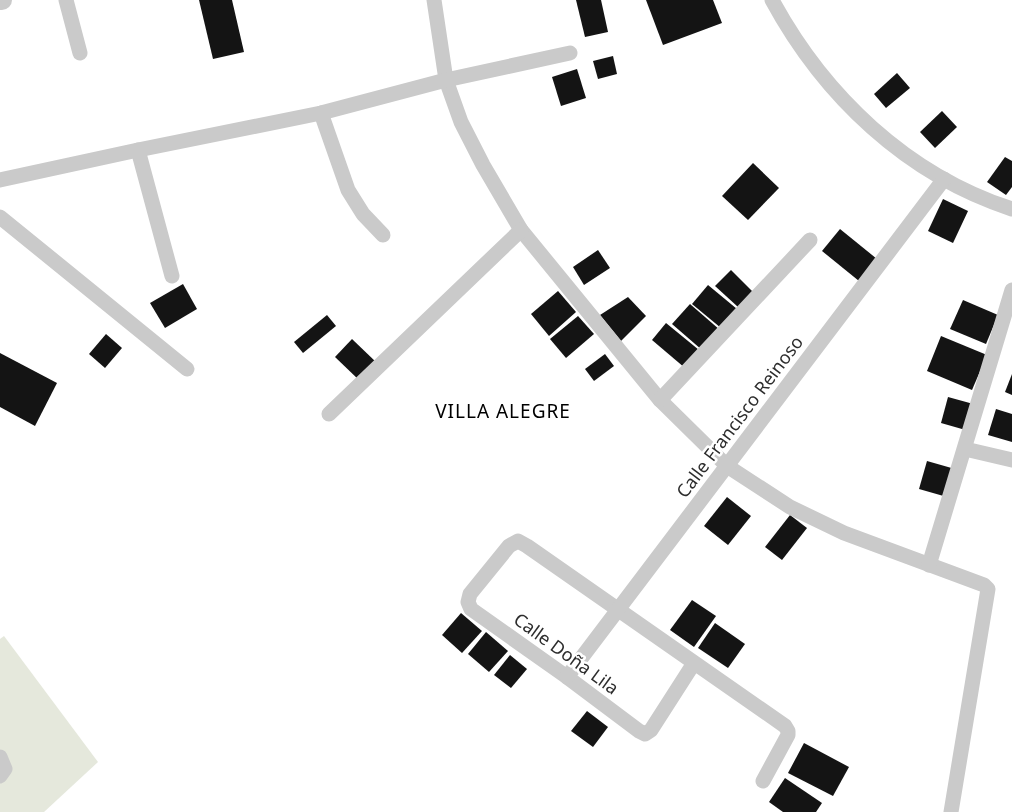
<svg xmlns="http://www.w3.org/2000/svg" width="1012" height="812" viewBox="0 0 1012 812" font-family="'Noto Sans',sans-serif">
  <rect width="100%" height="100%" fill="#fff"/>
  <polygon fill="#e5e8dc" points="4,636 98,762 44,812 0,812 0,639"/>
  <g fill="#141414">
    <polygon points="199,0 232,0 244,52 213,59"/>
    <polygon points="576,0 601,0 608,32 585,37"/>
    <polygon points="646,0 713,0 722,23 663,45"/>
    <polygon points="613,56 617,74 598,79 593,61"/>
    <polygon points="577,69 586,98 561,106 552,77"/>
    <polygon points="897,73 910,88 886,108 874,94"/>
    <polygon points="942,111 957,127 935,148 920,132"/>
    <polygon points="1005,157 1012,161 1012,187 1006,195 987,182"/>
    <polygon points="753,163 779,188 748,220 722,196"/>
    <polygon points="943,199 968,211 953,243 928,231"/>
    <polygon points="840,229 877,259 859,281 822,251"/>
    <polygon points="598,250 610,268 584,285 573,267"/>
    <polygon points="731,270 753,292 738,307 715,286"/>
    <polygon points="183,284 197,309 165,328 150,303"/>
    <polygon points="708,285 737,309 721,328 692,304"/>
    <polygon points="558,291 576,312 549,336 531,314"/>
    <polygon points="628,297 646,316 621,341 600,315"/>
    <polygon points="963,300 998,315 986,344 950,329"/>
    <polygon points="690,304 720,330 702,350 672,324"/>
    <polygon points="327,315 336,326 303,353 294,342"/>
    <polygon points="578,316 594,334 566,358 550,339"/>
    <polygon points="666,323 699,350 685,368 652,340"/>
    <polygon points="106,334 122,348 105,368 89,354"/>
    <polygon points="941,336 987,355 972,390 927,371"/>
    <polygon points="352,339 377,363 360,381 335,357"/>
    <polygon points="0,353 57,383 35,426 0,407"/>
    <polygon points="605,354 614,366 594,381 585,369"/>
    <polygon points="1012,374 1012,395 1005,392"/>
    <polygon points="948,397 977,405 969,431 941,423"/>
    <polygon points="996,409 1012,414 1012,442 988,435"/>
    <polygon points="927,461 955,469 947,497 919,489"/>
    <polygon points="727,497 751,516 728,545 704,526"/>
    <polygon points="790,515 807,528 782,560 765,547"/>
    <polygon points="692,600 716,616 694,647 670,630"/>
    <polygon points="461,613 482,631 462,653 442,635"/>
    <polygon points="715,623 745,644 728,668 698,648"/>
    <polygon points="486,632 508,651 489,672 468,654"/>
    <polygon points="510,655 527,669 511,688 494,675"/>
    <polygon points="587,711 608,727 593,747 571,731"/>
    <polygon points="804,743 849,767 833,796 788,773"/>
    <polygon points="785,778 822,803 816,812 783,812 769,802"/>
  </g>
  <g fill="none" stroke-linecap="round" stroke-linejoin="round">
    <g stroke="#cacaca" stroke-width="15">
      <polyline points="66,0 80,53"/>
      <polyline points="434,0 446,80 461,122 483,165 521,230 660,400 727,466 790,507 844,533 984,585 988,589 951,812"/>
      <path d="M772,0C824,96 907,175 1012,209"/>
      <polyline points="321,113 348,190 363,214 383,235"/>
      <polyline points="138,150 172,276"/>
      <polyline points="0,180 138,150 321,113 446,80 570,53"/>
      <polyline points="0,217 187,369"/>
      <polyline points="660,400 810,240"/>
      <polyline points="329,414 521,230"/>
      <polyline points="965,449 1012,460"/>
      <polyline points="929,565 1012,290"/>
      <polyline points="694,663 651,730 645,734 639,731 567,677 471,609 468,602 470,594 509,546 518,541 527,546 785,726 788,731 788,735 763,781"/>
      <polyline points="567,677 944,179"/>
      <polyline points="0,757 5,769 0,776"/>
    </g>
    <polyline stroke="#cacaca" stroke-width="20" points="0,0 2,0"/>
  </g>
  <g text-anchor="middle" stroke-width="5" stroke-linejoin="round" paint-order="stroke">
    <g font-size="18" fill="#2d2d2d" stroke="#fff">
      <text transform="translate(740 417) rotate(-53)" y="6">Calle Francisco Reinoso</text>
      <text transform="translate(566 654) rotate(36)" y="6">Calle Doña Lila</text>
    </g>
    <g font-size="19" letter-spacing="1" fill="#000" stroke="#fff">
      <text x="503" y="418">VILLA ALEGRE</text>
    </g>
  </g>
</svg>
